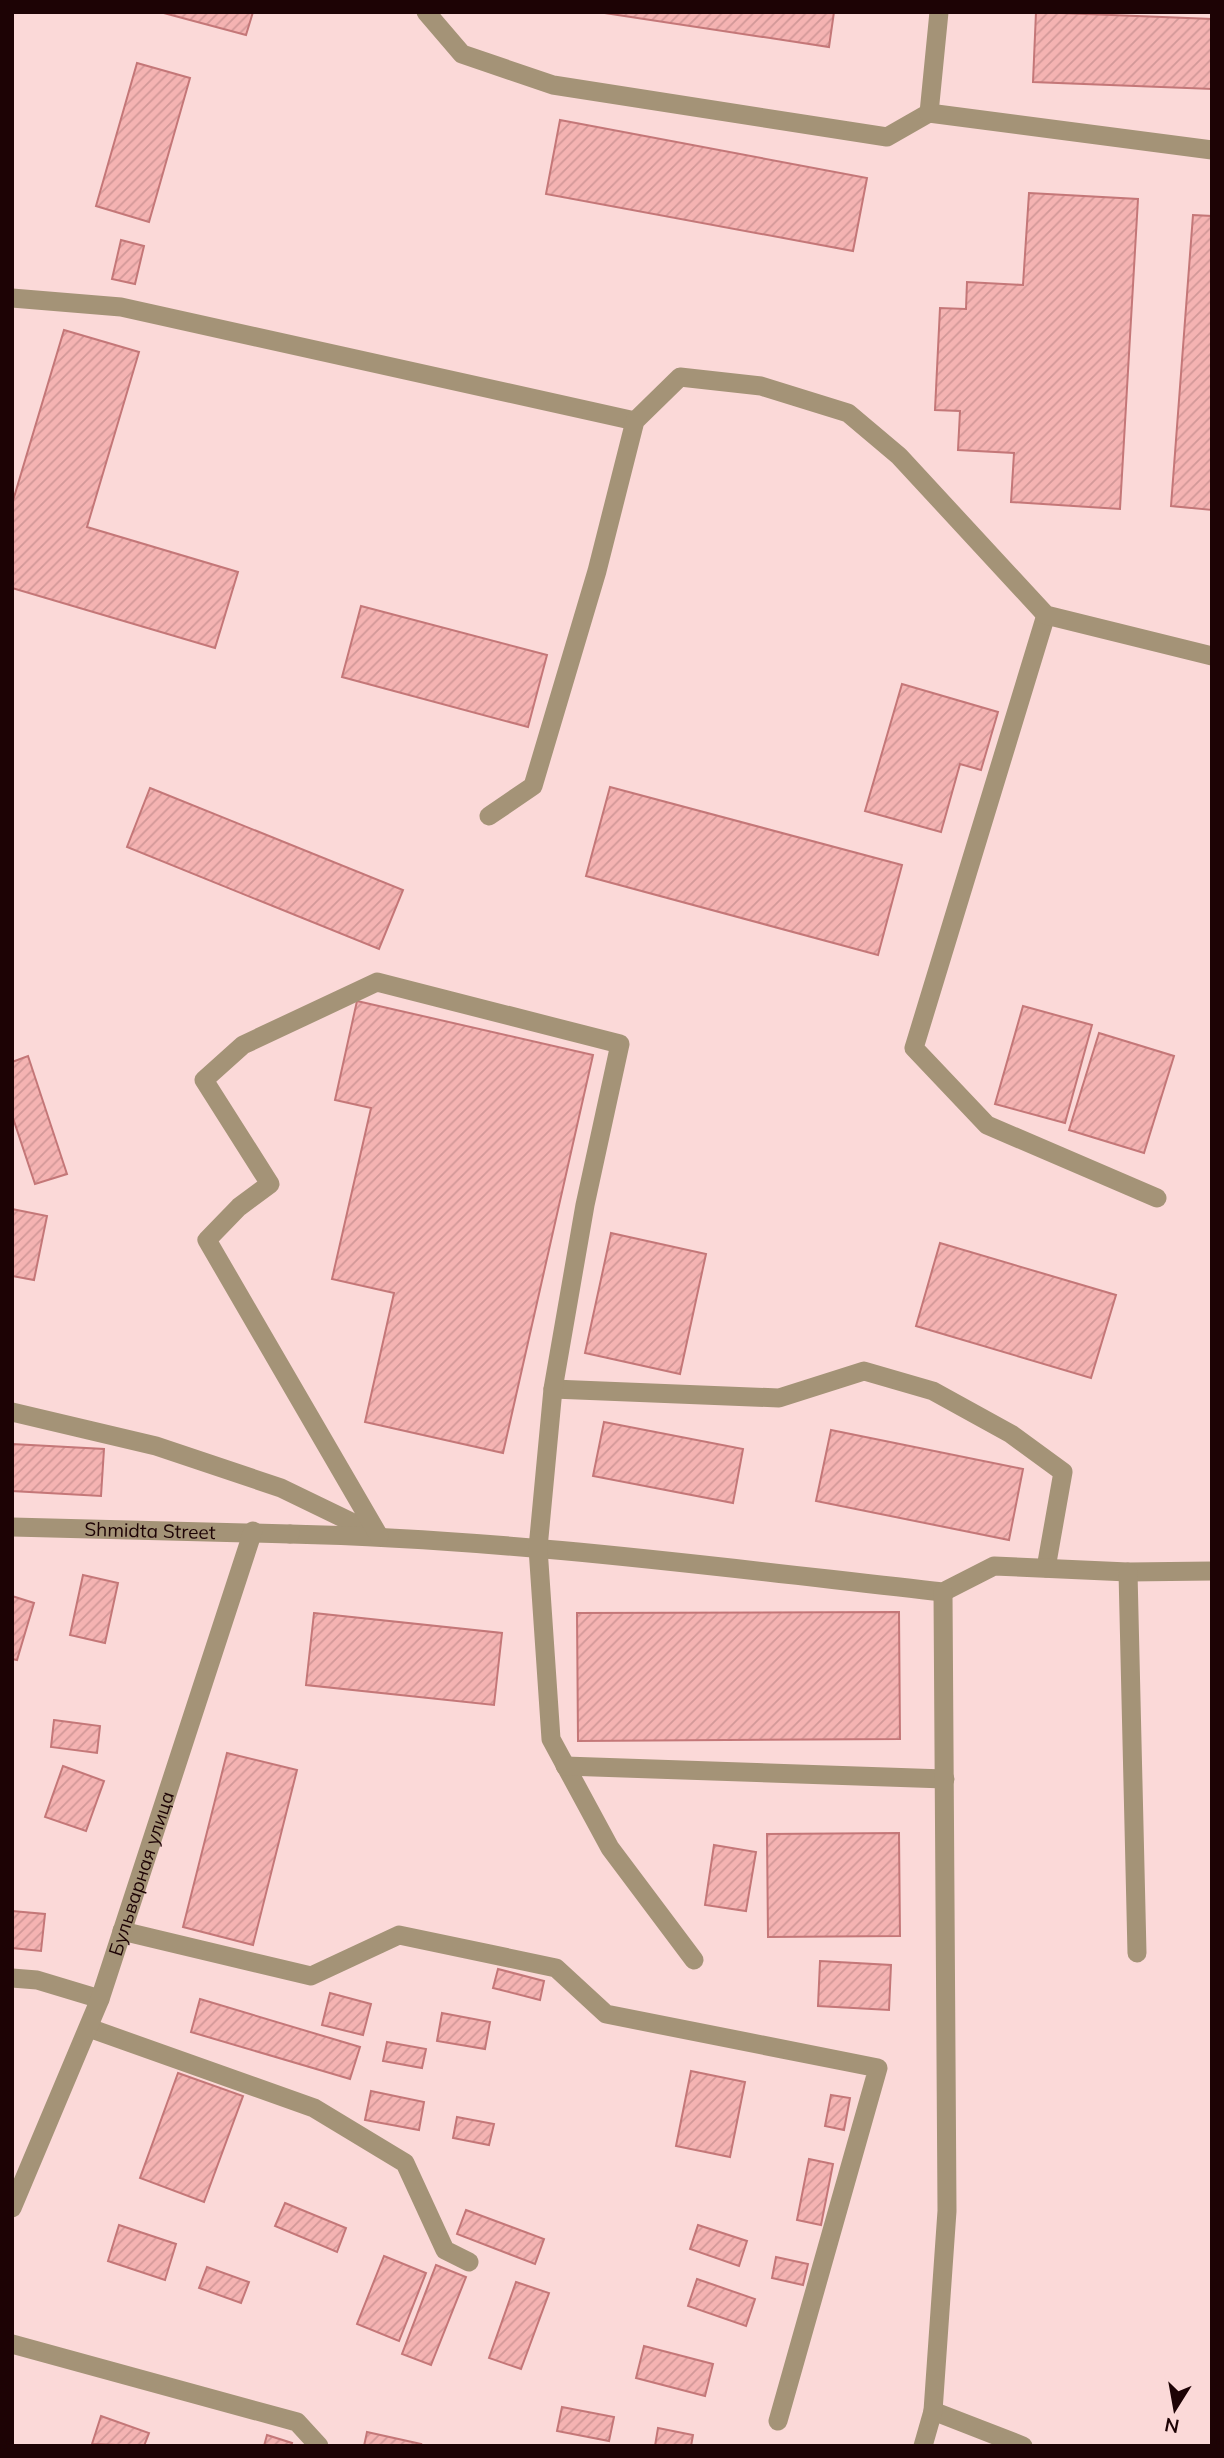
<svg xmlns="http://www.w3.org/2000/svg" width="1224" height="2458" viewBox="0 0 1224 2458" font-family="Mulish,sans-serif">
  <defs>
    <pattern id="building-hatch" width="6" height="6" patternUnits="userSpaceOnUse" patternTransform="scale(1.75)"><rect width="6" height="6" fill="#f5b3b2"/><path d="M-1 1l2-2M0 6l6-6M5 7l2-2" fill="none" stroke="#d29898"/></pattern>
  </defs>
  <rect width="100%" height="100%" fill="#fbd9d8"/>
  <g fill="url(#building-hatch)" stroke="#c47778" stroke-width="2">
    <polygon points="160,12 253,12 246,35"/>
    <polygon points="598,12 834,12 829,47"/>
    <polygon points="1036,12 1212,19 1212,89 1033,82"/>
    <polygon points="137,63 190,78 149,222 96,206"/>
    <polygon points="560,120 867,178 853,251 546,194"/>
    <polygon points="1029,193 1138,199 1120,509 1011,502 1014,453 958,450 960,411 935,410 940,308 966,309 967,282 1023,285"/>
    <polygon points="1193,215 1212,216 1212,510 1171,506"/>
    <polygon points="121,240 144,246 135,284 112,279"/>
    <polygon points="64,330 139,352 87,527 238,572 215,648 12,588 12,504"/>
    <polygon points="361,606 547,655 528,727 342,677"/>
    <polygon points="902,684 998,712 981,770 960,764 941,832 865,811"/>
    <polygon points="610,787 902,865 878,955 586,876"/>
    <polygon points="150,788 403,890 379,949 127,847"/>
    <polygon points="357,1001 593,1055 503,1453 365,1422 394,1293 332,1279 371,1108 335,1100"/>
    <polygon points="1023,1006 1092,1025 1065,1123 995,1104"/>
    <polygon points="1099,1033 1174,1056 1144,1153 1069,1130"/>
    <polygon points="28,1056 67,1174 35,1184 12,1115 12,1062"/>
    <polygon points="12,1209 47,1216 34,1280 12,1276"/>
    <polygon points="611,1233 706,1254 680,1374 585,1353"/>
    <polygon points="940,1243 1116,1295 1091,1378 916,1326"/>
    <polygon points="604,1422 743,1449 733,1503 593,1476"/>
    <polygon points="831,1430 1023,1469 1009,1540 816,1501"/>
    <polygon points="12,1444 104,1449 101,1496 12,1491"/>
    <polygon points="83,1575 118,1583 105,1643 70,1635"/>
    <polygon points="12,1596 34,1603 17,1660 12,1659"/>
    <polygon points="899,1612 900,1739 578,1741 577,1613"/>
    <polygon points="314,1613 502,1633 494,1705 306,1685"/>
    <polygon points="54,1720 100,1726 97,1753 51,1747"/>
    <polygon points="227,1753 297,1770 253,1945 183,1927"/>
    <polygon points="63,1766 104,1781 86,1831 45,1817"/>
    <polygon points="899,1833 900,1936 768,1937 767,1834"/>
    <polygon points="714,1845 756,1852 746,1911 705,1905"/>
    <polygon points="12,1911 45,1914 41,1951 12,1948"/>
    <polygon points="820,1961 891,1965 889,2010 818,2006"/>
    <polygon points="498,1969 544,1981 540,2000 493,1988"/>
    <polygon points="330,1993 371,2004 363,2035 322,2025"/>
    <polygon points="200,1999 360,2047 350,2079 191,2032"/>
    <polygon points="442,2013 490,2022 485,2049 437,2041"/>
    <polygon points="387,2042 426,2049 422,2068 383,2061"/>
    <polygon points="691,2071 745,2082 730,2157 676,2146"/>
    <polygon points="178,2073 243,2096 204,2202 140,2178"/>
    <polygon points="371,2091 424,2102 419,2130 365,2120"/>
    <polygon points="831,2095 850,2098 844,2130 825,2126"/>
    <polygon points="457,2117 494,2124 489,2145 453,2138"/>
    <polygon points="809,2159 833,2164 821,2225 797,2220"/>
    <polygon points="285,2203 346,2228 337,2252 275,2226"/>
    <polygon points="466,2210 544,2239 535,2264 457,2234"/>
    <polygon points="119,2225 176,2244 165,2280 108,2261"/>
    <polygon points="698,2225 747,2241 739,2266 690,2249"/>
    <polygon points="384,2256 426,2273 399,2341 357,2324"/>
    <polygon points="776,2257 808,2264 803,2285 772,2278"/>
    <polygon points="436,2265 466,2277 431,2365 402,2354"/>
    <polygon points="207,2267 249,2282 241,2303 199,2288"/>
    <polygon points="697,2279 755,2299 746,2326 688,2306"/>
    <polygon points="516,2282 549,2293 521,2369 489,2358"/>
    <polygon points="644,2346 713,2364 705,2396 636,2378"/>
    <polygon points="562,2407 614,2417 609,2441 557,2431"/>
    <polygon points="101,2416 149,2433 144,2446 92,2444"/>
    <polygon points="658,2428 693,2435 691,2446 655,2446"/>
    <polygon points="367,2432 421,2444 420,2446 364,2446"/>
    <polygon points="267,2435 292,2443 291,2446 264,2446"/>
  </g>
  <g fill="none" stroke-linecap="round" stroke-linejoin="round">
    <g stroke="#a49377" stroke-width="19">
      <polyline points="426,12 462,54 553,85 887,137 929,113"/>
      <polyline points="939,12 929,113 1212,150"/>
      <polyline points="12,298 121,307 635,421"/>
      <polyline points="1046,615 914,1048 987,1125 1157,1198"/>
      <polyline points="489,816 533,786 597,571 635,421 680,377 761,386 848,413 899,456 1046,615 1212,656"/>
      <polyline points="553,1389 779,1398 864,1371 933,1391 1011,1434 1063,1472 1046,1568"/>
      <polyline points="12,1412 156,1446 281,1488 372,1532"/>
      <path d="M290,1534C508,1539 726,1568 943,1592L994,1566L1128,1572L1212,1571"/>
      <polyline points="379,1536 207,1240 239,1207 270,1184 204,1080 243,1045 377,982 620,1044 585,1205 553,1389 538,1548 551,1739 610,1848 694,1960"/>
      <polyline points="1128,1572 1137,1953"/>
      <polyline points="565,1766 945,1779"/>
      <polyline points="122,1931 311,1976 399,1935 556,1968 606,2014 878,2068 778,2421"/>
      <polyline points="89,2028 314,2108 405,2163 445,2250 469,2262"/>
      <polyline points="12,2344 297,2422 319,2446"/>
      <polyline points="933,2411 1023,2446"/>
      <polyline points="923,2446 933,2411 947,2211 943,1592"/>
    </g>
    <g stroke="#a49377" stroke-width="19">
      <path id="s1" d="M12,1527L290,1534"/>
      <polyline points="12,1978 37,1980 100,1999"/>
      <path id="s2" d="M12,2208L100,1999L253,1531"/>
    </g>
  </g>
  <g text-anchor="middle" stroke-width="5" stroke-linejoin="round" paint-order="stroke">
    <g font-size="19" fill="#1d0305" stroke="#fbd9d8">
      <text dy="7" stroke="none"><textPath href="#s1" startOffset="138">Shmidta Street</textPath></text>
      <text dy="7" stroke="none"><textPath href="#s2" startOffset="359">Бульварная улица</textPath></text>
    </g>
  </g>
  <rect width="1224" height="2458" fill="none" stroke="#1d0305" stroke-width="28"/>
  <g transform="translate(1175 2409) rotate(191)" stroke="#fbd9d8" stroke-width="5" paint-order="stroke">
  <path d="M0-5L12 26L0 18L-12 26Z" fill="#1d0305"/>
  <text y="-10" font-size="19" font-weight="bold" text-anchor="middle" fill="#1d0305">N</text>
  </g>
</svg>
